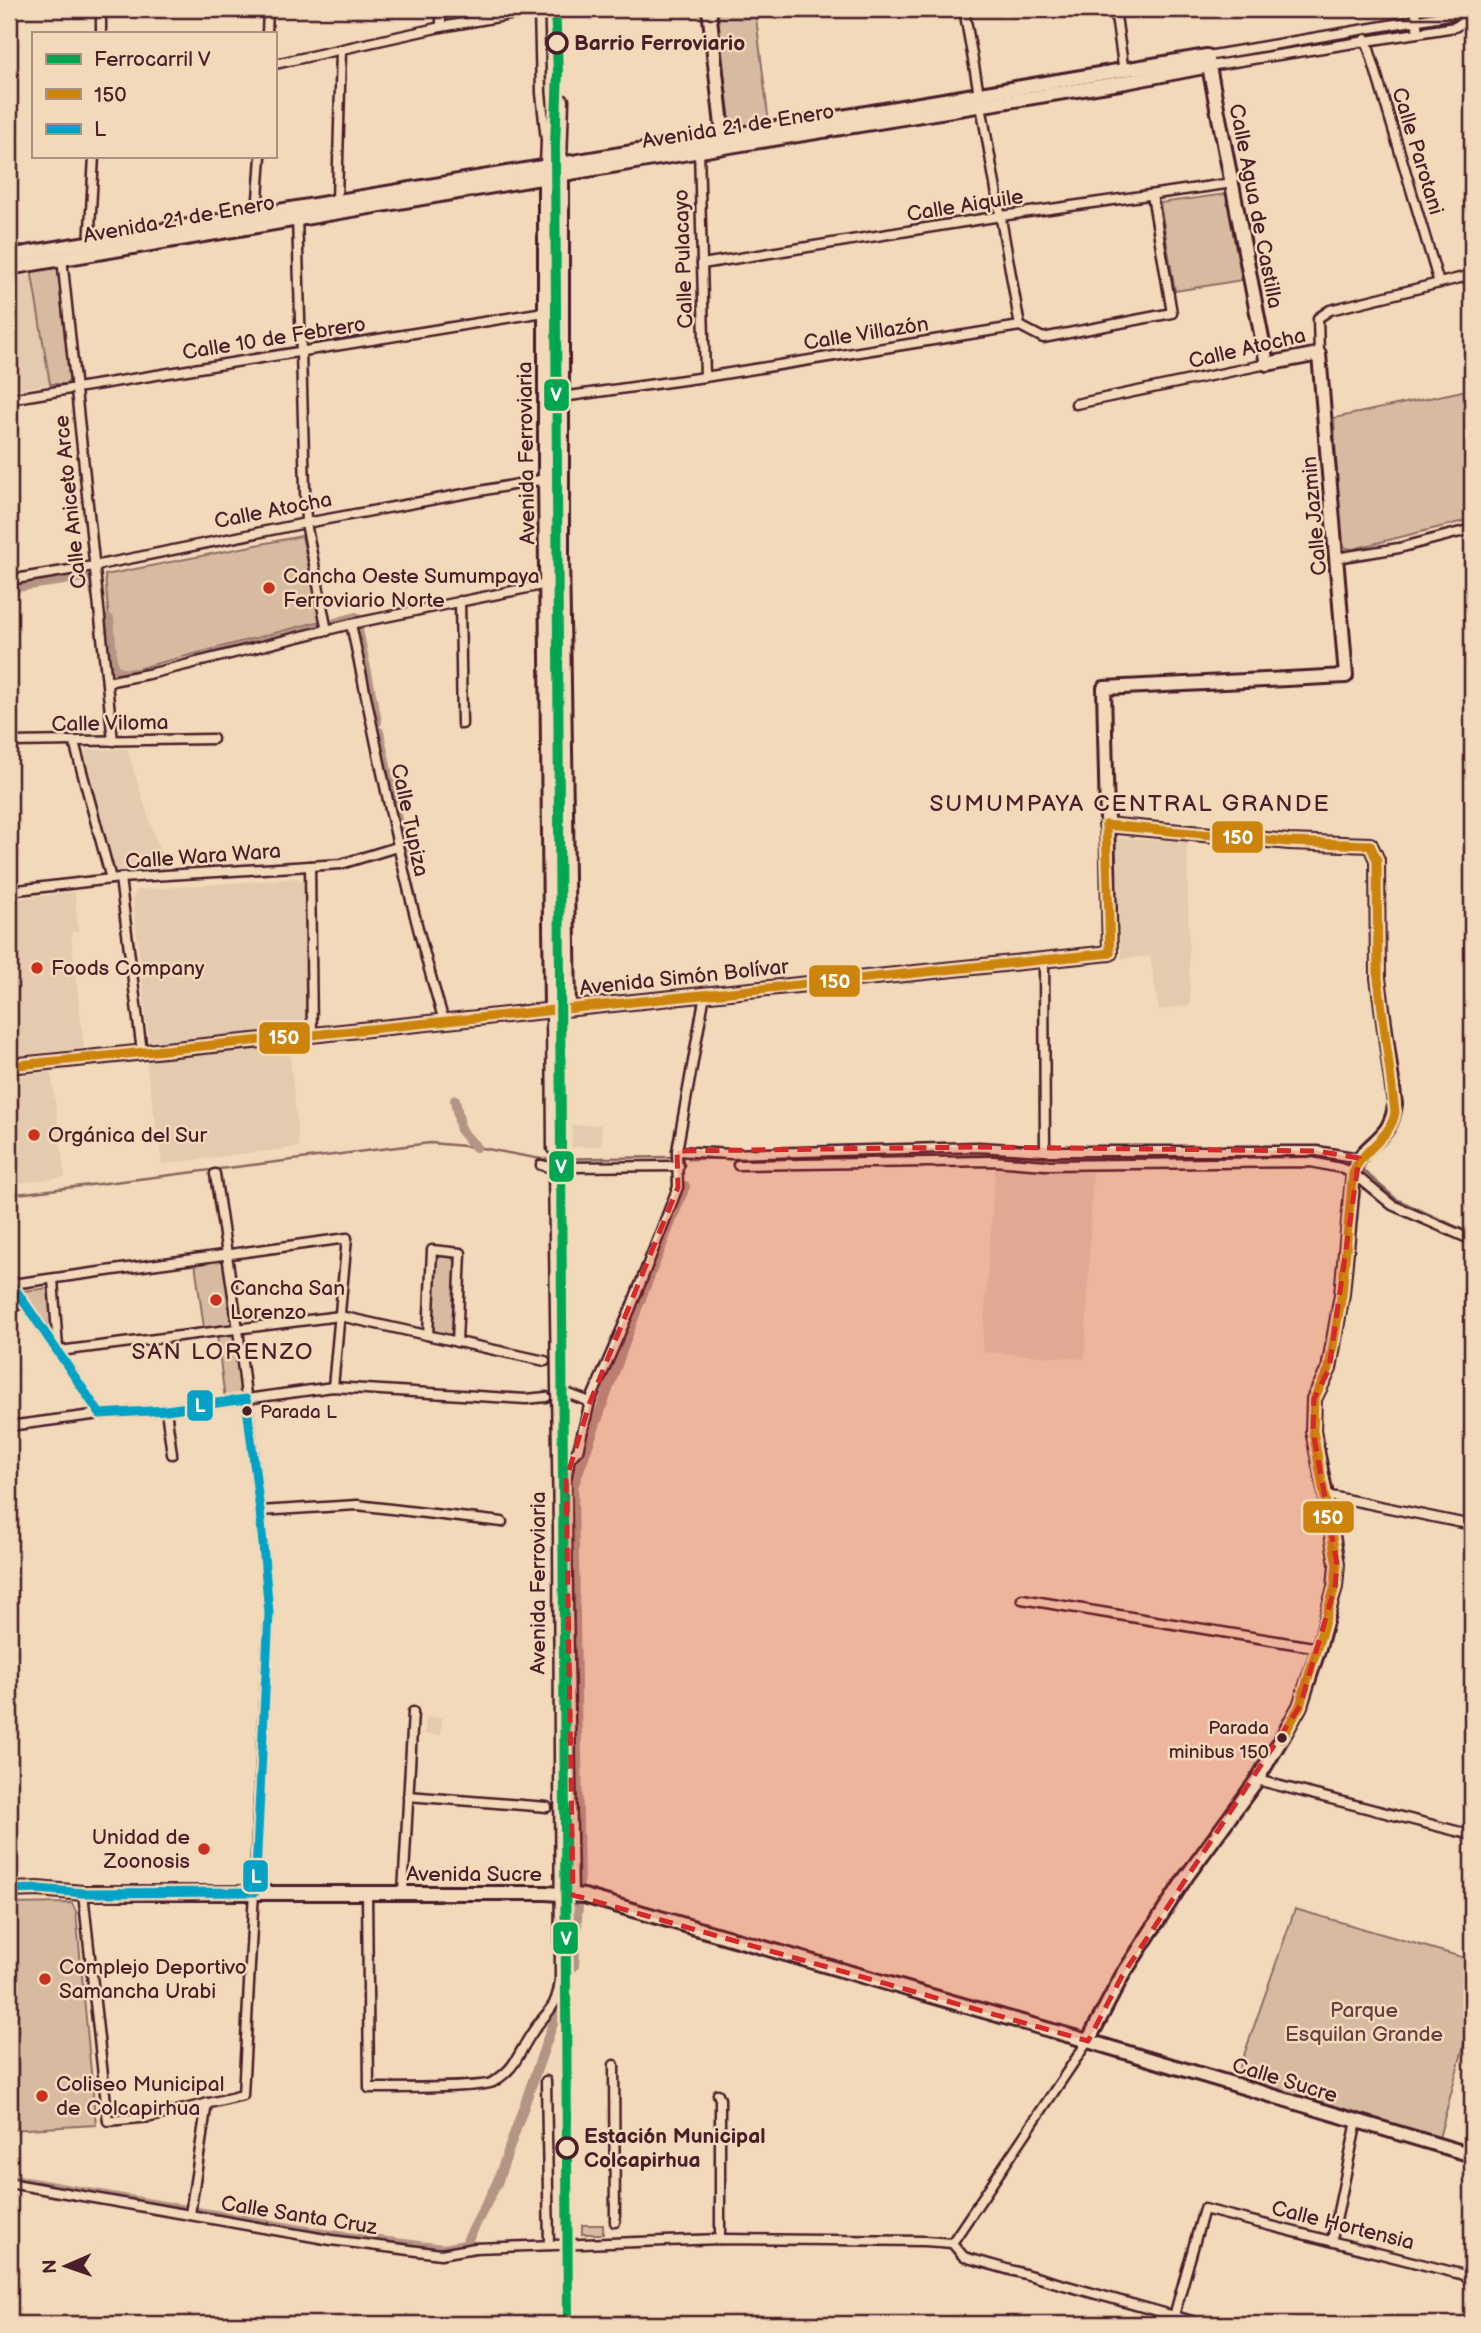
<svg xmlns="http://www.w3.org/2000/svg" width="1481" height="2333" viewBox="0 0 1481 2333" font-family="'Balsamiq Sans',sans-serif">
  <rect width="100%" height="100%" fill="#f2d9b9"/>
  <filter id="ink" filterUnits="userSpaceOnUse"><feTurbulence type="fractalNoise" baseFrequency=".0143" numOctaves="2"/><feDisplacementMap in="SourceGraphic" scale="14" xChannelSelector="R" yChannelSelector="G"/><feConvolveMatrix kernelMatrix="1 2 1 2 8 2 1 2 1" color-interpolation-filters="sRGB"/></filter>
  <g filter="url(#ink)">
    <g fill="#e4caae">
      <polygon points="32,275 50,384 9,390 9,278"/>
      <polygon points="127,749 147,813 166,869 118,873 111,866 82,756 87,750"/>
      <polygon points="1115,838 1187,842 1190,1005 1159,1010 1150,956 1121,959"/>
      <polygon points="298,878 304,885 308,1026 303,1030 155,1047 149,1041 133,899 138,890"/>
      <polygon points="75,892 78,931 71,933 84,1048 9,1057 9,900"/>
      <polygon points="289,1045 299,1147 162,1164 146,1060 252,1047"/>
      <polygon points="51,1072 65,1177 9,1184 9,1077"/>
      <polygon points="572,1125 601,1125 602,1146 572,1147"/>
      <polygon points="995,1168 1093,1172 1085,1359 982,1352"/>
      <polygon points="426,1717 442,1718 441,1735 425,1734"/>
    </g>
    <g fill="#d7bba1" stroke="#906d66" stroke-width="2">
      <polygon points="716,9 755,9 769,124 734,131 731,129"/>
      <polygon points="1226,194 1242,280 1175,291 1160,203"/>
      <polygon points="56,266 58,270 70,379 65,384 50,384 32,275 32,270"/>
      <polygon points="1472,389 1472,519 1353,549 1346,548 1340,541 1334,418"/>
      <polygon points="302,536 321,621 121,673 113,667 105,575"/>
      <polygon points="442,1255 449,1255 456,1262 452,1333 448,1336 434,1334 431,1328 435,1261"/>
      <polygon points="225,1259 234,1324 204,1328 195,1263"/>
      <polygon points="51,1288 57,1333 52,1331 21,1291"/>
      <polygon points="234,1333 242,1398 225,1400 217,1335"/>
      <polygon points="72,1903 76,1912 96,2125 9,2130 9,1904"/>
      <polygon points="1295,1909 1472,1960 1472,2015 1439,2138 1236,2078"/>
      <rect x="582" y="2225" width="21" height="9"/>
    </g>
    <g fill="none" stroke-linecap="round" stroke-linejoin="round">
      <g stroke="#8a6560" stroke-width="2.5">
        <polyline points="689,1159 992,1155 1087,1158 1317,1157 1354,1164"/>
        <polyline points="1359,1167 1396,1199 1472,1234"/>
        <polyline points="9,1195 430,1143 476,1147 541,1159 670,1157"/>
      </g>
      <g stroke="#b49484" stroke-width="10">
        <polyline points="9,588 84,577 94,584 95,594"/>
        <polyline points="109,619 113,667 121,673 148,673"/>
        <polyline points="335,623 356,617"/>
        <polyline points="358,630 377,722"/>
        <polyline points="190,661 319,627"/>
        <polyline points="379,732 406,863"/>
        <polyline points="455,1100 461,1131 476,1147"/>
        <polyline points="579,1888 573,1487 638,1306 685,1186"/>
        <polyline points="574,1966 578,1904"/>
        <polyline points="9,2179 324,2234 443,2249 465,2245 497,2183 557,2012"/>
      </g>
      <g stroke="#4a1f2b" stroke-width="13">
        <g id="street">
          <polyline points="441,9 441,27"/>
          <polyline points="539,9 541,93 546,140 545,166"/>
          <polyline points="964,9 1020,326"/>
          <polyline points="1115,9 1124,72"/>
          <polyline points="1415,9 1418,33"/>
          <polyline points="101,33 101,9"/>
          <polyline points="267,33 268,9"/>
          <polyline points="1366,39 1439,283"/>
          <polyline points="1207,56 1454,14 1472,16"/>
          <polyline points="275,64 441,27 539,10"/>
          <polyline points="1209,66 1455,27 1472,17"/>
          <polyline points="699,149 705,377"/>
          <polyline points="562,163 564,100"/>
          <polyline points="337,200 341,50"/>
          <polyline points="257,213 261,156"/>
          <polyline points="297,216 306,523 327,631"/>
          <polyline points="89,247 94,156"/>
          <polyline points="62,258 113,741"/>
          <polyline points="702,264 1001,216 1233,183"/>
          <polyline points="1319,354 1318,318 1330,310 1472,275"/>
          <polyline points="562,397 705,377 1020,326 1043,338 1172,313 1152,195"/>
          <polyline points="9,399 544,312"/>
          <polyline points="1076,404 1267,364"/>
          <polyline points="1336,558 1399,548 1472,529"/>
          <polyline points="9,580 94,566 306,523 545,479"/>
          <polyline points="460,601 462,724"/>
          <path d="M351,624C379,757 404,890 444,1021"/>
          <polyline points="107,682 153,673 351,624 547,584"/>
          <polyline points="9,742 213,739"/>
          <polyline points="74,742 111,879"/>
          <polyline points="310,866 312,1034"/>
          <polyline points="120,878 142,1052"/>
          <polyline points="9,891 120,878 341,864 397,847"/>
          <polyline points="1044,960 1045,1151"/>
          <polyline points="551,1010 552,1149"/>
          <polyline points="677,1151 730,1154 978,1147 1045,1151 1317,1151 1359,1158"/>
          <polyline points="738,1165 993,1161 1046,1165 1311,1162 1340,1168 1353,1173 1392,1205 1472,1240"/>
          <polyline points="568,1167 679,1166"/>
          <polyline points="53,1279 58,1348"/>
          <polyline points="9,1280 100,1414"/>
          <polyline points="12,1284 347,1238 333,1387"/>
          <polyline points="9,1305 25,1304"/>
          <polyline points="428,1335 432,1250 461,1253 457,1342"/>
          <polyline points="59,1351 340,1316 545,1361"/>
          <polyline points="569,1394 590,1402"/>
          <polyline points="166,1410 172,1454"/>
          <polyline points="9,1426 100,1414 166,1410 333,1387 526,1399 546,1397"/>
          <polyline points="1326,1495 1472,1525"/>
          <polyline points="260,1511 357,1505 502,1522"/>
          <polyline points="1022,1599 1319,1648"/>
          <polyline points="1257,1780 1472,1835"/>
          <polyline points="408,1796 547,1807"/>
          <polyline points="83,1893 108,2121 151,2117 243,2095 269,1613 260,1511 238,1329 215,1174"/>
          <path d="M367,1893L369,2088C387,2088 485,2088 493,2082C516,2068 517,2056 530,2036C545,2011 556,2013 560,1980L558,1529L553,1168L541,1165"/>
          <polyline points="403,1893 413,1712"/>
          <polyline points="573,1895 566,1480 570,1458 578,1450 590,1402 630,1310 678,1187 677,1151 705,994"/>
          <polyline points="614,2065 615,2222"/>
          <polyline points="546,2081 549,2245"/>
          <polyline points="718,2094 720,2099 720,2239"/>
          <polyline points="9,2183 331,2240 441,2254 475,2248 720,2239 925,2241 952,2243 964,2257 1203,2324"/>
          <polyline points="190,2214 207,2103"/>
          <polyline points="1332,2240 1357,2121"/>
          <polyline points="952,2243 1088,2041"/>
          <polyline points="1174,2316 1204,2209 1472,2277"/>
          <polyline points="1467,2324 1472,2321"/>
        </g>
      </g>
      <g stroke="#4a1f2b" stroke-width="18">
        <g id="secondary">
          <polyline points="709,9 724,144"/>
          <polyline points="562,169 562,554 569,1008"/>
          <polyline points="545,170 545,479 551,1010"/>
          <polyline points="9,256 1207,56 1267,364 1319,354 1346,676 1104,688 1110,953 9,1066"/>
          <polyline points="9,268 724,147 1126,82 1209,66"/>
          <polyline points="9,1890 38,1889 83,1893 546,1893 584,1896 1088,2041 1472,2155"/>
          <path d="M1088,2041L1122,1976L1186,1877L1257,1780L1282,1738L1300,1706L1319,1648L1335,1587L1337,1564L1326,1495L1313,1431L1314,1399L1329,1369L1342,1294L1354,1169C1366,1139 1391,1142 1395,1104L1378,978L1377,860L1370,845L1289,842L1106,825"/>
        </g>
      </g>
      <use href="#street" stroke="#f2d9b9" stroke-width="8"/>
      <use href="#secondary" stroke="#f2d9b9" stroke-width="12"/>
      <g stroke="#f2d9b9" stroke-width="14">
        <g id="bus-1">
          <polyline points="1106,825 1289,842 1370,845"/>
          <polyline points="1106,825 1110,953"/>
          <polyline points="9,1066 1110,953"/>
          <path d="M1282,1738L1300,1706L1335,1587L1337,1564L1313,1431L1314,1399L1329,1369L1342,1294L1353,1173C1362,1149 1391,1139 1395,1112L1378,978L1377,860L1370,845"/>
        </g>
      </g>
      <g stroke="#f2d9b9" stroke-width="14">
        <polyline id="bus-2" points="9,1280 100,1414 166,1410 246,1399 260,1511 269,1613 255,1892 83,1893 38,1889 9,1890"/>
      </g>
      <use href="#bus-1" stroke="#cc840b" stroke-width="9"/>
      <use href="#bus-2" stroke="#04a2c6" stroke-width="9"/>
      <g stroke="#f2d9b9" stroke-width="16">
        <polyline id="rail-1" points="555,9 558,71 555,144 568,2324"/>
      </g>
      <use href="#rail-1" stroke="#00a651" stroke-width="10"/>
    </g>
  </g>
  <path fill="#d62828" fill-opacity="0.2" stroke="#d62828" stroke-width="5" stroke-dasharray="14 9" stroke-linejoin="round" d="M978,1147L1317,1151L1359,1158L1329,1369L1314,1399L1313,1431L1337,1564L1335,1587L1300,1706L1122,1976L1088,2041L573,1895L566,1480L590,1402L678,1187L677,1151Z"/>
  <g fill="#f2d9b9" stroke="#4a1f2b" stroke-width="3.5">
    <circle cx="557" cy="43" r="10"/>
    <circle cx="567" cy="2148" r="10"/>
  </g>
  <g fill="#c8321e" stroke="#f2d9b9" stroke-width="2.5">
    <circle cx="269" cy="588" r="7"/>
    <circle cx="37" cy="968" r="7"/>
    <circle cx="34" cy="1135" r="7"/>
    <circle cx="216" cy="1300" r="7"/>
    <circle cx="204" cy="1849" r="7"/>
    <circle cx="45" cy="1979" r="7"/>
    <circle cx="42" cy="2096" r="7"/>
  </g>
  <g fill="#4a1f2b" stroke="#f2d9b9" stroke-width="2.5">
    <circle cx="247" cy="1411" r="6"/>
    <circle cx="1282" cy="1738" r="6"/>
  </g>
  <g text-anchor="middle" stroke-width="5" stroke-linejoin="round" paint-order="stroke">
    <g font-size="19" fill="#4a1f2b" stroke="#f2d9b9" text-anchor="start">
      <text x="260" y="1418">Parada L</text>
      <text x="1269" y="1734" text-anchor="end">Parada<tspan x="1269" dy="24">minibus 150</tspan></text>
    </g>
    <g font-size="21" font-weight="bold" fill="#4a1f2b" stroke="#f2d9b9" text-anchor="start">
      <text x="574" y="50">Barrio Ferroviario</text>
      <text x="584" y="2143">Estación Municipal<tspan x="584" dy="24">Colcapirhua</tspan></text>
    </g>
    <g font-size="21" fill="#4a1f2b" stroke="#f2d9b9">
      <text transform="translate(738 126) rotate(-9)" y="7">Avenida 21 de Enero</text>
      <text transform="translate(1418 151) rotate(73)" y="7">Calle Parotani</text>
      <text transform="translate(965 205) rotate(-9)" y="7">Calle Aiquile</text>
      <text transform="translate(1256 206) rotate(79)" y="7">Calle Agua de Castilla</text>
      <text transform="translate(179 219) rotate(-10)" y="7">Avenida 21 de Enero</text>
      <text transform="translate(683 259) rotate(-92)" y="7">Calle Pulacayo</text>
      <text transform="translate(866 333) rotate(-9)" y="7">Calle Villazón</text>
      <text transform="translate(274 338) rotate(-9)" y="7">Calle 10 de Febrero</text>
      <text transform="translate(1247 348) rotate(-13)" y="7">Calle Atocha</text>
      <text transform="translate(526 453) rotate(-91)" y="7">Avenida Ferroviaria</text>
      <text transform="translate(70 502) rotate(-96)" y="7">Calle Aniceto Arce</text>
      <text transform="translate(273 510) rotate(-11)" y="7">Calle Atocha</text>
      <text transform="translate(1314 516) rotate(-95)" y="7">Calle Jazmin</text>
      <text transform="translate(110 723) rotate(-1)" y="7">Calle Viloma</text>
      <text transform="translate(410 820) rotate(78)" y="7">Calle Tupiza</text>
      <text transform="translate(203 856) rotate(-4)" y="7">Calle Wara Wara</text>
      <text transform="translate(684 977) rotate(-6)" y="7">Avenida Simón Bolívar</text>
      <text transform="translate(538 1583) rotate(-90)" y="7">Avenida Ferroviaria</text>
      <text x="474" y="1881">Avenida Sucre</text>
      <text transform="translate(1285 2080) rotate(17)" y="7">Calle Sucre</text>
      <text transform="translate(299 2215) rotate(9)" y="7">Calle Santa Cruz</text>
      <text transform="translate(1343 2225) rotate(14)" y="7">Calle Hortensia</text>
    </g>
    <g font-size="21" fill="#4a1f2b" stroke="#f2d9b9" text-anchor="start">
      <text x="283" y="583">Cancha Oeste Sumumpaya<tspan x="283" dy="24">Ferroviario Norte</tspan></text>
      <text x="51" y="975">Foods Company</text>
      <text x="48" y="1142">Orgánica del Sur</text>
      <text x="230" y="1295">Cancha San<tspan x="230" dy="24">Lorenzo</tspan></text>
      <text x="190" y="1844" text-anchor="end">Unidad de<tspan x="190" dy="24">Zoonosis</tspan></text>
      <text x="59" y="1974">Complejo Deportivo<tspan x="59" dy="24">Samancha Urabi</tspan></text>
      <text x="56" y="2091">Coliseo Municipal<tspan x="56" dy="24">de Colcapirhua</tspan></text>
    </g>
    <g font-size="21" fill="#663e43" stroke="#f2d9b9">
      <text x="1364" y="2017">Parque<tspan x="1364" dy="24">Esquilan Grande</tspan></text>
    </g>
    <g font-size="23" letter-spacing="2" fill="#4a1f2b" stroke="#f2d9b9">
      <text x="1130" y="811">SUMUMPAYA CENTRAL GRANDE</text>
      <text x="223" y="1359">SAN LORENZO</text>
    </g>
  </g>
  <g stroke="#f2d9b9" stroke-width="2.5">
    <rect x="543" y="378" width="27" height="34" rx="7" fill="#00a651"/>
    <rect x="1211" y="820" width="53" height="34" rx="7" fill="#cc840b"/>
    <rect x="808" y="964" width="53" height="34" rx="7" fill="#cc840b"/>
    <rect x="258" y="1021" width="53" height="34" rx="7" fill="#cc840b"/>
    <rect x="548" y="1150" width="27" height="33" rx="7" fill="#00a651"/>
    <rect x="186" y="1389" width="28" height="33" rx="7" fill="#04a2c6"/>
    <rect x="1302" y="1500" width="53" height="34" rx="7" fill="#cc840b"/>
    <rect x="242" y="1859" width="27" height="34" rx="7" fill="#04a2c6"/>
    <rect x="552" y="1921" width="27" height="34" rx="7" fill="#00a651"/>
  </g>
  <g font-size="19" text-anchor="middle" font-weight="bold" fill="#fff">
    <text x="556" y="401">V</text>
    <text x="1238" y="844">150</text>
    <text x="835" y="988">150</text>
    <text x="284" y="1044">150</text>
    <text x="561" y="1173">V</text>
    <text x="200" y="1412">L</text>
    <text x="1328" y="1524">150</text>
    <text x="256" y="1883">L</text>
    <text x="566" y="1945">V</text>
  </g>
  <rect width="1481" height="2333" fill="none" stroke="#f2d9b9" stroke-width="35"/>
  <rect x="18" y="18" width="1446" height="2298" fill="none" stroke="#4a1f2b" stroke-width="2.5" filter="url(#ink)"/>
  <rect x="32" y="32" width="245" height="126" fill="#f2d9b9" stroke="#af8f80" stroke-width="2"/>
  <rect x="46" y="54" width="35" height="10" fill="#00a651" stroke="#af8f80" stroke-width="2"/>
  <text x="94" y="66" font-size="21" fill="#4a1f2b">Ferrocarril V</text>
  <rect x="46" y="89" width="35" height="10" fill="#cc840b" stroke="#af8f80" stroke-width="2"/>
  <text x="94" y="102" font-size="21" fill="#4a1f2b">150</text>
  <rect x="46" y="124" width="35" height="10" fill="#04a2c6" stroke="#af8f80" stroke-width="2"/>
  <text x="94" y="136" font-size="21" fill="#4a1f2b">L</text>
  <g transform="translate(66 2266) rotate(268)" stroke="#f2d9b9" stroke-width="5" paint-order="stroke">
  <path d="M0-5L12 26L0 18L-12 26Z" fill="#4a1f2b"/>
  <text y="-10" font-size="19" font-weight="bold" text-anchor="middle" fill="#4a1f2b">N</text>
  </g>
</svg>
